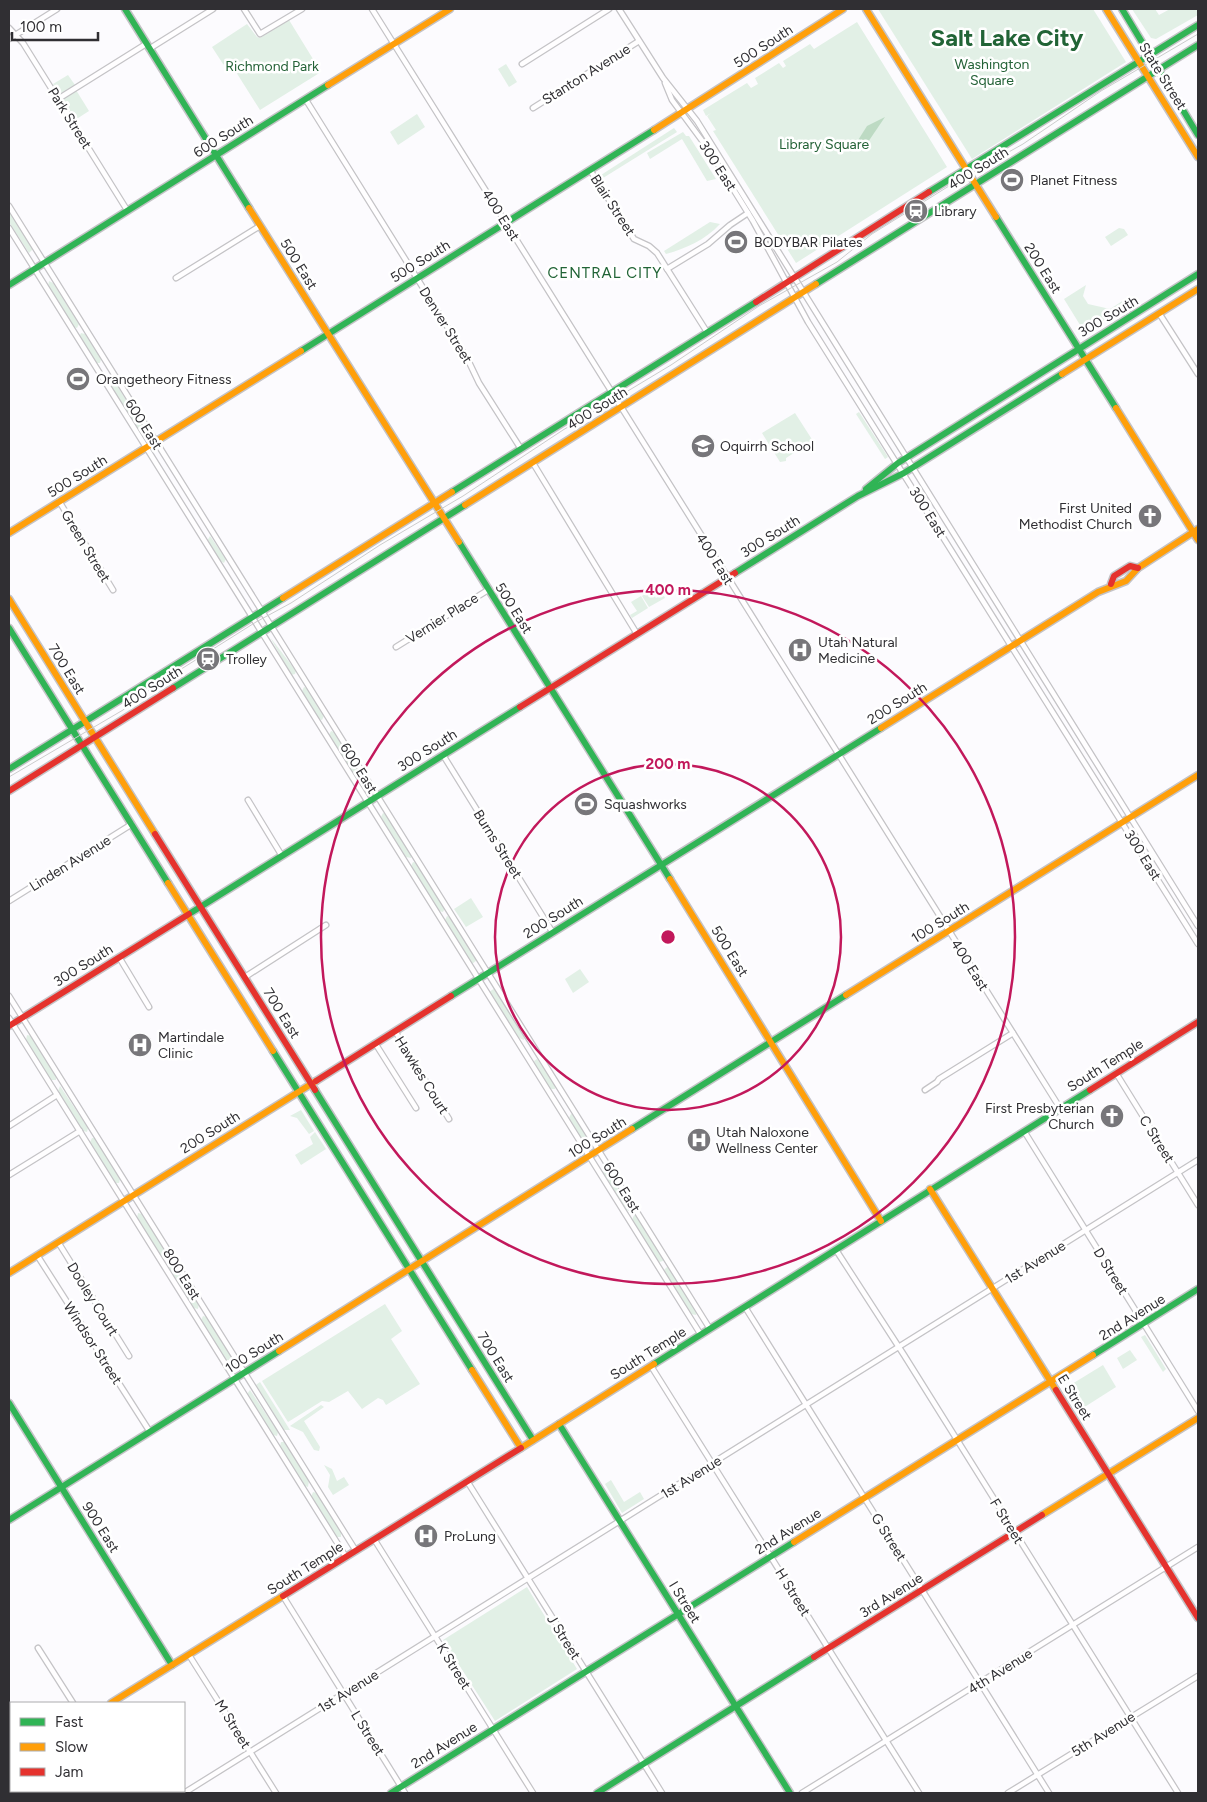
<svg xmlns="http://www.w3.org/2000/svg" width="1207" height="1802" viewBox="0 0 1207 1802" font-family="Figtree,sans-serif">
  <rect width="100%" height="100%" fill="#fcfbfe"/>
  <g fill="#e2f0e6">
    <polygon points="878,9 1093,9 1126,62 972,159"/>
    <polygon points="1132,9 1155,9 1159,15 1170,9 1198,9 1198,15 1156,39 1151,38"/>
    <polygon points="289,20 321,72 260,110 236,72 223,64 212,47 247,24 257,37 260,38"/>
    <polygon points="857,22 947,167 796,263 713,131 716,130 707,116 711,113 706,116 703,110 747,83 751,88 758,84 755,78 779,63 783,68 786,66 783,61 810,44 814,49"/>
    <polygon points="506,64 517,82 509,87 498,69"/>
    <polygon points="68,75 75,85 60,95 53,84"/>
    <polygon points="76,90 89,111 75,120 62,99"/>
    <polygon points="417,114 425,127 398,145 390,132"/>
    <polygon points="674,128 677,132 603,178 601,175"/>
    <polygon points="683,132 686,136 689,136 716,179 707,181 682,139 650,159 647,153"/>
    <polygon points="9,210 33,249 29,253 9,222"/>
    <path d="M710,222L720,224C705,240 687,248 666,254L664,251Z"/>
    <polygon points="1119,228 1124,229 1128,235 1111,246 1105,237"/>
    <polygon points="49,281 53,283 79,324 77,328 73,327 48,286"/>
    <polygon points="1086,285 1083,296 1088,304 1110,309 1127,298 1131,304 1085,333 1064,299"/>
    <polygon points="81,333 85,334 101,359 100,363 96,363 79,337"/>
    <polygon points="110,379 114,381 142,425 142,429 138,429 109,384"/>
    <polygon points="859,412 888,457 885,459 856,414"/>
    <polygon points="795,413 813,441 786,458 786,461 780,462 762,433"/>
    <polygon points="210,536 226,559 224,563 220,561 207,541"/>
    <polygon points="650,590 656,598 663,594 665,598 649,607 642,596"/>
    <polygon points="641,596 648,608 632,618 630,615 637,611 631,602"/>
    <polygon points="270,637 296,671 295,674 291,675"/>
    <polygon points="304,687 307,688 324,716 322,720 319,719 302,691"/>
    <polygon points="331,731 334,732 365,780 364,783 359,783 329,735"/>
    <polygon points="383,813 386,814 411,854 411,858 406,857 381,817"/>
    <polygon points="413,862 417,863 445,908 443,912 439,911 411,866"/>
    <polygon points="471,898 483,917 466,927 454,909"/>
    <polygon points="447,916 450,917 477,960 472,964 445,920"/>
    <polygon points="580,969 589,982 573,993 565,979"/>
    <polygon points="495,988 525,1037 524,1040 519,1038 489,992"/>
    <polygon points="27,1035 31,1036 56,1077 56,1080 51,1080 26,1040"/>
    <polygon points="537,1059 556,1086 555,1089 550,1089 535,1064 534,1061"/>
    <polygon points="60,1086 88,1128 87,1132 83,1131 58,1091"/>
    <polygon points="301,1110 314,1131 309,1134 297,1118 290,1116"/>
    <polygon points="571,1114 573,1114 588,1139 583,1141 569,1118"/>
    <polygon points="315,1132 326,1149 301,1165 295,1155 313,1144 310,1137"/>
    <polygon points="92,1138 95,1138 120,1179 119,1183 115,1183 90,1142"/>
    <polygon points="606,1166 632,1208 630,1211 626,1210 602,1171"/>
    <polygon points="138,1213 142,1214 168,1255 166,1259 162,1258 137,1218"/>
    <polygon points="634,1215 638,1216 664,1259 663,1261 659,1262 632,1220"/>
    <polygon points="171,1264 199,1304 198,1309 194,1308 169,1268"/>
    <polygon points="668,1266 697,1311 696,1315 691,1314 664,1270"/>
    <polygon points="385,1304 402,1331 391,1339 420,1384 386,1405 383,1400 378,1398 362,1409 348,1391 329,1402 322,1401 288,1422 262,1381"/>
    <polygon points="203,1316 207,1317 231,1356 230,1361 226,1360 201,1320"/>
    <polygon points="1145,1335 1166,1369 1163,1372 1141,1337"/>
    <polygon points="1130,1350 1137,1360 1123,1369 1117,1358"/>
    <polygon points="1103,1365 1116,1387 1083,1408 1071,1389 1072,1384"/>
    <polygon points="260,1382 290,1430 284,1430 256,1385"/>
    <polygon points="250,1390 278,1432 277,1436 273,1435 247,1394"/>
    <polygon points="321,1405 324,1407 304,1421 320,1447 319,1451 314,1450 303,1432 290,1426"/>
    <polygon points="281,1442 285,1442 309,1481 308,1487 305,1486 280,1446"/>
    <polygon points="324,1465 332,1469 337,1481 344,1477 349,1485 333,1495 328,1487 330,1475"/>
    <polygon points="611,1480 624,1502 640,1492 644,1499 622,1513 605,1484"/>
    <polygon points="313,1492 317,1493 341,1532 341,1537 336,1537 311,1497"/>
    <polygon points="527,1587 577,1669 495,1721 443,1640"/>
  </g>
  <polygon fill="#bddac3" points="885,117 866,145 855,145 867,126"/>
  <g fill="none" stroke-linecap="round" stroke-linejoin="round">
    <g stroke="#c4c3c6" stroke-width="7">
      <g id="street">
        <polyline points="244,9 260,34 302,9"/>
        <polyline points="372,9 1060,1108"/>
        <polyline points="619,9 663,78 697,121 1198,926"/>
        <polyline points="9,28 23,43 127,210"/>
        <polyline points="9,39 57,9"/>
        <polyline points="149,49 213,9"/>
        <polyline points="522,64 609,9"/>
        <polyline points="665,83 672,100 709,150 753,221 808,322 1198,944"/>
        <polyline points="58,99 146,44"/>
        <polyline points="306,100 468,360 479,383 521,449"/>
        <polyline points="533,108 639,41"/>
        <polyline points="590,170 634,239 649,246 657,253 707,332"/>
        <polyline points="9,206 710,1329"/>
        <polyline points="9,228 701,1335"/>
        <polyline points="667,269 708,244 730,225 748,213"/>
        <polyline points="176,278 260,226"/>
        <polyline points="1159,313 1198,374"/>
        <polyline points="533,463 637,634"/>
        <polyline points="59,501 113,590"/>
        <polyline points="396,647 488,590"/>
        <polyline points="443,755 553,933"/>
        <polyline points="248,800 282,856"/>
        <polyline points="9,901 132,824"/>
        <polyline points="119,957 149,1007"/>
        <polyline points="245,977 326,925"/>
        <polyline points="9,996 356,1551"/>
        <polyline points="9,1018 346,1557"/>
        <polyline points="395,1031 449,1119"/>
        <polyline points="375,1043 416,1108"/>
        <polyline points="1116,1073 1198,1205"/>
        <polyline points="925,1090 937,1082 939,1079 1013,1033"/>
        <polyline points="9,1126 57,1095"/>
        <polyline points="1024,1131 1198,1411"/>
        <polyline points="9,1175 80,1131"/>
        <polyline points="58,1242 129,1356"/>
        <polyline points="836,1250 904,1355 1178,1793"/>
        <polyline points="37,1255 150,1432"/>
        <polyline points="745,1307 1049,1793"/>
        <polyline points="651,1366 919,1793"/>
        <polyline points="467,1481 662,1793"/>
        <polyline points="374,1539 533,1793"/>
        <polyline points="283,1596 405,1793"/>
        <polyline points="38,1648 73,1703"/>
        <polyline points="189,1655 276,1793"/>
        <polyline points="9,1786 11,1790"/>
        <polyline points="143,1791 145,1793"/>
        <polyline points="184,1793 1198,1160"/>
        <polyline points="802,1793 1198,1547"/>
        <polyline points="1008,1793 1198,1676"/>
      </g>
    </g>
    <g stroke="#c4c3c6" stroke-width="9">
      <g id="fast">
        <polyline points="125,9 249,208"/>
        <polyline points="1122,9 1198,135"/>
        <polyline points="929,192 1198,25"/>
        <polyline points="996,217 1116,408"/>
        <polyline points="816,284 1198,45"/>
        <polyline points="9,285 328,85"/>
        <polyline points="301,351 654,130"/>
        <polyline points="866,489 898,463 1198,274"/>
        <polyline points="452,492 756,302"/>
        <polyline points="459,542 670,879"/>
        <polyline points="735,573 858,496 904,473 1062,374"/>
        <polyline points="9,628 168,883"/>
        <polyline points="173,688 465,505"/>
        <polyline points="9,769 283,598"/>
        <polyline points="189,914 520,707"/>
        <polyline points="451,996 881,728"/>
        <polyline points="273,1051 472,1370"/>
        <polyline points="315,1090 533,1440"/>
        <polyline points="632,1129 846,995"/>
        <polyline points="1093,1355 1198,1289"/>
        <polyline points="654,1364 1090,1090"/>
        <polyline points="9,1403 172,1665"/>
        <polyline points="559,1424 790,1793"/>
        <polyline points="9,1520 279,1351"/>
        <polyline points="391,1793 794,1542"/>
        <polyline points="597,1793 814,1657"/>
      </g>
    </g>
    <g stroke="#c4c3c6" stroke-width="9">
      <g id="slow">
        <polyline points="866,9 996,217"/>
        <polyline points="1106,9 1198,157"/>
        <polyline points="328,85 450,9"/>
        <polyline points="654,130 843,9"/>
        <polyline points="249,208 459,542"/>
        <polyline points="1062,374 1198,289"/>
        <polyline points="1116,408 1198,540"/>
        <polyline points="465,505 816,284"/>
        <polyline points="9,533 301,351"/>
        <polyline points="283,598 452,492"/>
        <polyline points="9,599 155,834"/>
        <polyline points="881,728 1098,592 1126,581 1138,568 1198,529"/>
        <polyline points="670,879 881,1221"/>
        <polyline points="168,883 273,1051"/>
        <polyline points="846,995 1198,775"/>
        <polyline points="930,1189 1056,1390"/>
        <polyline points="9,1273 316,1081"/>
        <polyline points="279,1351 632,1129"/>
        <polyline points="472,1370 521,1448 654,1364"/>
        <polyline points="1042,1515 1198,1418"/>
        <polyline points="794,1542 1093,1355"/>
        <polyline points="111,1703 283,1596"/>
      </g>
    </g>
    <g stroke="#c4c3c6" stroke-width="9">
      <g id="jam">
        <polyline points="756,302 929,192"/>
        <polyline points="1111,584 1114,576 1130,566 1138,568"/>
        <polyline points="520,707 735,573"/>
        <polyline points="9,791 173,688"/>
        <polyline points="155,834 315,1090"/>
        <polyline points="9,1026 189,914"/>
        <polyline points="316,1081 451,996"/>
        <polyline points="1090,1090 1198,1022"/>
        <polyline points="1056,1390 1198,1618"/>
        <polyline points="283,1596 521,1448"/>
        <polyline points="814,1657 1042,1515"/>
        <polyline points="9,1767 11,1765"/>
      </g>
    </g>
    <use href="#street" stroke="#fffeff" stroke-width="4.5"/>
    <use href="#fast" stroke="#30b455" stroke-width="6"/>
    <use href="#slow" stroke="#ff9f0a" stroke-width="6"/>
    <use href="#jam" stroke="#e5322d" stroke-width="6"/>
    <polyline stroke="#cccccd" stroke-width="1" points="9,777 123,710 159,683 256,622 291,603 380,545 463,496 563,430 671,365 759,306 837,262 872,234 957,181 1023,144 1101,91 1198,34"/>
  </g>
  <g fill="none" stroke="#c2185b" stroke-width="2.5">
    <circle cx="668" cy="937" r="173"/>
    <circle cx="668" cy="937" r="347"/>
  </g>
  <defs>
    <g id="stadium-disc" transform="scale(1.25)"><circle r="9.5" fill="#77767a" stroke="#fff"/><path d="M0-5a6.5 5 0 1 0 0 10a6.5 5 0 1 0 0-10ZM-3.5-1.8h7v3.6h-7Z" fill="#fff"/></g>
    <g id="station-disc" transform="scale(1.25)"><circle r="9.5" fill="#77767a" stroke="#fff"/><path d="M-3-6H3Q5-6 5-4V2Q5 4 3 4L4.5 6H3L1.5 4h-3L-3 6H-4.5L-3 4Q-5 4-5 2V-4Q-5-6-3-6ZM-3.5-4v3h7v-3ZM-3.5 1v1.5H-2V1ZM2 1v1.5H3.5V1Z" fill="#fff"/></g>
    <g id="school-disc" transform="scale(1.25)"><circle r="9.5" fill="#77767a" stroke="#fff"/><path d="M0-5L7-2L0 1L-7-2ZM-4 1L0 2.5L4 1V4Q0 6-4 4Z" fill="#fff"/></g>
    <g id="church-disc" transform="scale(1.25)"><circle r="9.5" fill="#77767a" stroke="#fff"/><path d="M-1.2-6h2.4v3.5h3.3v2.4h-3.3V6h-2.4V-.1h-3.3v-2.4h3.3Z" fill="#fff"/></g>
    <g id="hospital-disc" transform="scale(1.25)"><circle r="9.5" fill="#77767a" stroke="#fff"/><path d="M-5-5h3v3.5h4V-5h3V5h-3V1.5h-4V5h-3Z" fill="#fff"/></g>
  </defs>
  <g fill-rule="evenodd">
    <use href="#stadium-disc" x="1012" y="180"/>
    <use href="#station-disc" x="916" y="211"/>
    <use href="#stadium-disc" x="736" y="242"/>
    <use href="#stadium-disc" x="78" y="379"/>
    <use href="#school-disc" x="703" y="446"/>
    <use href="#church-disc" x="1150" y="516"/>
    <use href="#hospital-disc" x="800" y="650"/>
    <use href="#station-disc" x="208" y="659"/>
    <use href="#stadium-disc" x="586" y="804"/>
    <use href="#hospital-disc" x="140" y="1045"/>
    <use href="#church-disc" x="1112" y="1116"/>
    <use href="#hospital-disc" x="699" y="1140"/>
    <use href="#hospital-disc" x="426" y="1536"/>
  </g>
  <g text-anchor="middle" stroke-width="5" stroke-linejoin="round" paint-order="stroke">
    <g font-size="14" fill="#302f33" stroke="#fff">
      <text transform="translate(763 46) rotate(-33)" y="5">500 South</text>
      <text transform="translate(586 74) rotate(-32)" y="5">Stanton Avenue</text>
      <text transform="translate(1163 76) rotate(58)" y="5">State Street</text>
      <text transform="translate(70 118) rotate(58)" y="5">Park Street</text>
      <text transform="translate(223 136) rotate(-32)" y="5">600 South</text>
      <text transform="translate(718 166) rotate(57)" y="5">300 East</text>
      <text transform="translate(978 168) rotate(-32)" y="5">400 South</text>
      <text transform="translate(613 205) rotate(57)" y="5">Blair Street</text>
      <text transform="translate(501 215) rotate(58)" y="5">400 East</text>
      <text transform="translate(420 261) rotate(-32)" y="5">500 South</text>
      <text transform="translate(299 264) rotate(58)" y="5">500 East</text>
      <text transform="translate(1043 268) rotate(58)" y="5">200 East</text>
      <text transform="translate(1108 316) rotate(-31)" y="5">300 South</text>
      <text transform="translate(446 325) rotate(58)" y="5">Denver Street</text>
      <text transform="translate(597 408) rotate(-32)" y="5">400 South</text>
      <text transform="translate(144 424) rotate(58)" y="5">600 East</text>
      <text transform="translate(77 476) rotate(-32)" y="5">500 South</text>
      <text transform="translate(928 512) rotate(58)" y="5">300 East</text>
      <text transform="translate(770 536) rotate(-32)" y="5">300 South</text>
      <text transform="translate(86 546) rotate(59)" y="5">Green Street</text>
      <text transform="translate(715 559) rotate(58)" y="5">400 East</text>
      <text transform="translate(514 608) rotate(58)" y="5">500 East</text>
      <text transform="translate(442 618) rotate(-32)" y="5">Vernier Place</text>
      <text transform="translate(67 669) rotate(58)" y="5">700 East</text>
      <text transform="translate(152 687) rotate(-32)" y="5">400 South</text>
      <text transform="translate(897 703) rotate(-32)" y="5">200 South</text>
      <text transform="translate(427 750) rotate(-32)" y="5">300 South</text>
      <text transform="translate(359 768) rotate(58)" y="5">600 East</text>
      <text transform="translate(498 844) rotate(58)" y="5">Burns Street</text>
      <text transform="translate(1143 855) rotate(58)" y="5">300 East</text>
      <text transform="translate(70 863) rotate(-32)" y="5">Linden Avenue</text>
      <text transform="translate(553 917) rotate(-32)" y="5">200 South</text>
      <text transform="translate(940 922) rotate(-32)" y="5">100 South</text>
      <text transform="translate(730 951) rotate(58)" y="5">500 East</text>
      <text transform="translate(83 965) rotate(-32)" y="5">300 South</text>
      <text transform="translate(970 965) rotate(58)" y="5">400 East</text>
      <text transform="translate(282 1013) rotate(58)" y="5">700 East</text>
      <text transform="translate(1105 1065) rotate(-32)" y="5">South Temple</text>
      <text transform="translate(422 1075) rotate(58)" y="5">Hawkes Court</text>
      <text transform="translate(210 1132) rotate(-32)" y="5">200 South</text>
      <text transform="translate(597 1137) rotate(-32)" y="5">100 South</text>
      <text transform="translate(1157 1139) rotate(58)" y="5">C Street</text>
      <text transform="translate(622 1187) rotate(58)" y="5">600 East</text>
      <text transform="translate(1035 1262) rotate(-32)" y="5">1st Avenue</text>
      <text transform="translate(1111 1271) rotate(58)" y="5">D Street</text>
      <text transform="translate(182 1274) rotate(58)" y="5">800 East</text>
      <text transform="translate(93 1299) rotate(58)" y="5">Dooley Court</text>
      <text transform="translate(1132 1317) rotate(-32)" y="5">2nd Avenue</text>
      <text transform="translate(93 1343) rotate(57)" y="5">Windsor Street</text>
      <text transform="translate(254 1352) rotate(-32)" y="5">100 South</text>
      <text transform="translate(648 1353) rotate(-32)" y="5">South Temple</text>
      <text transform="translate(496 1357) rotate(58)" y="5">700 East</text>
      <text transform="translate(1075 1397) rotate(58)" y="5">E Street</text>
      <text transform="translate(691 1477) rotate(-32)" y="5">1st Avenue</text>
      <text transform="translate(1007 1521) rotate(58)" y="5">F Street</text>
      <text transform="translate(101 1527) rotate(58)" y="5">900 East</text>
      <text transform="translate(788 1531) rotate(-32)" y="5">2nd Avenue</text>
      <text transform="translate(889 1537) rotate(58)" y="5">G Street</text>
      <text transform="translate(305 1568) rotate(-32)" y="5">South Temple</text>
      <text transform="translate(793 1592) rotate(58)" y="5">H Street</text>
      <text transform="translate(891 1595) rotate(-32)" y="5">3rd Avenue</text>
      <text transform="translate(685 1602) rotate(58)" y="5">I Street</text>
      <text transform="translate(564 1637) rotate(58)" y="5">J Street</text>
      <text transform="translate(454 1666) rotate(58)" y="5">K Street</text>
      <text transform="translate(1000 1671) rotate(-32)" y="5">4th Avenue</text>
      <text transform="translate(348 1691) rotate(-32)" y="5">1st Avenue</text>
      <text transform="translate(233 1724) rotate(58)" y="5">M Street</text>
      <text transform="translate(368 1733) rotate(58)" y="5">L Street</text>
      <text transform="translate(1103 1734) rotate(-32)" y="5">5th Avenue</text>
      <text transform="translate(444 1745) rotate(-32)" y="5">2nd Avenue</text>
    </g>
    <g font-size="14" fill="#246237" stroke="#fff">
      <text x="992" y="69">Washington<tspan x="992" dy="16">Square</tspan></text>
      <text x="272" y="71">Richmond Park</text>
      <text x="824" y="149">Library Square</text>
    </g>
    <g font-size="14" fill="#302f33" stroke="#fff" text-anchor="start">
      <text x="1030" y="185">Planet Fitness</text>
      <text x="934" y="216">Library</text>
      <text x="754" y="247">BODYBAR Pilates</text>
      <text x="96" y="384">Orangetheory Fitness</text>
      <text x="720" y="451">Oquirrh School</text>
      <text x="1132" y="513" text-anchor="end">First United<tspan x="1132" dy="16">Methodist Church</tspan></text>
      <text x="818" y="647">Utah Natural<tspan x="818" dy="16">Medicine</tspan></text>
      <text x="226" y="664">Trolley</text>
      <text x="604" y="809">Squashworks</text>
      <text x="158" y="1042">Martindale<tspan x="158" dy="16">Clinic</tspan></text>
      <text x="1094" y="1113" text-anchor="end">First Presbyterian<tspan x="1094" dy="16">Church</tspan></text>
      <text x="716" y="1137">Utah Naloxone<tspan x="716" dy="16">Wellness Center</tspan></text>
      <text x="444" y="1541">ProLung</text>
    </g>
    <g font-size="15" letter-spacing="1" fill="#216436" stroke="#fff">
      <text x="605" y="278">CENTRAL CITY</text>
    </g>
    <g font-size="24" font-weight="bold" fill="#216436" stroke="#fff">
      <text x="1007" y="46">Salt Lake City</text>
    </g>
  </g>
  <circle cx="668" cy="937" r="8" fill="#c2185b" stroke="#fff" stroke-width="2.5"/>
  <g font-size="15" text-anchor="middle" font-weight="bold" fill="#c2185b" stroke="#fff" stroke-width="5" stroke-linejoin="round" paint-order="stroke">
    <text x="668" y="595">400 m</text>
    <text x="668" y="769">200 m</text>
  </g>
  <rect width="1207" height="1802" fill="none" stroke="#302f33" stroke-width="20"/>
  <rect x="10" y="1702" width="175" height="90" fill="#ffffff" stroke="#acacad"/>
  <rect x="20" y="1718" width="25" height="8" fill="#30b455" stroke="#acacad"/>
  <text x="55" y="1727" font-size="15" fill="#302f33">Fast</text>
  <rect x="20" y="1743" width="25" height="8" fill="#ff9f0a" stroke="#acacad"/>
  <text x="55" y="1752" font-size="15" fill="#302f33">Slow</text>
  <rect x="20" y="1768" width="25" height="8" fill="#e5322d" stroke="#acacad"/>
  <text x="55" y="1777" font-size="15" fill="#302f33">Jam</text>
  <path d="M12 32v8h86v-8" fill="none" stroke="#302f33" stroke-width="2.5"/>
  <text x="20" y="32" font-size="15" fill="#302f33" stroke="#ffffff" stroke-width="4" paint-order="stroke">100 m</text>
</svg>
